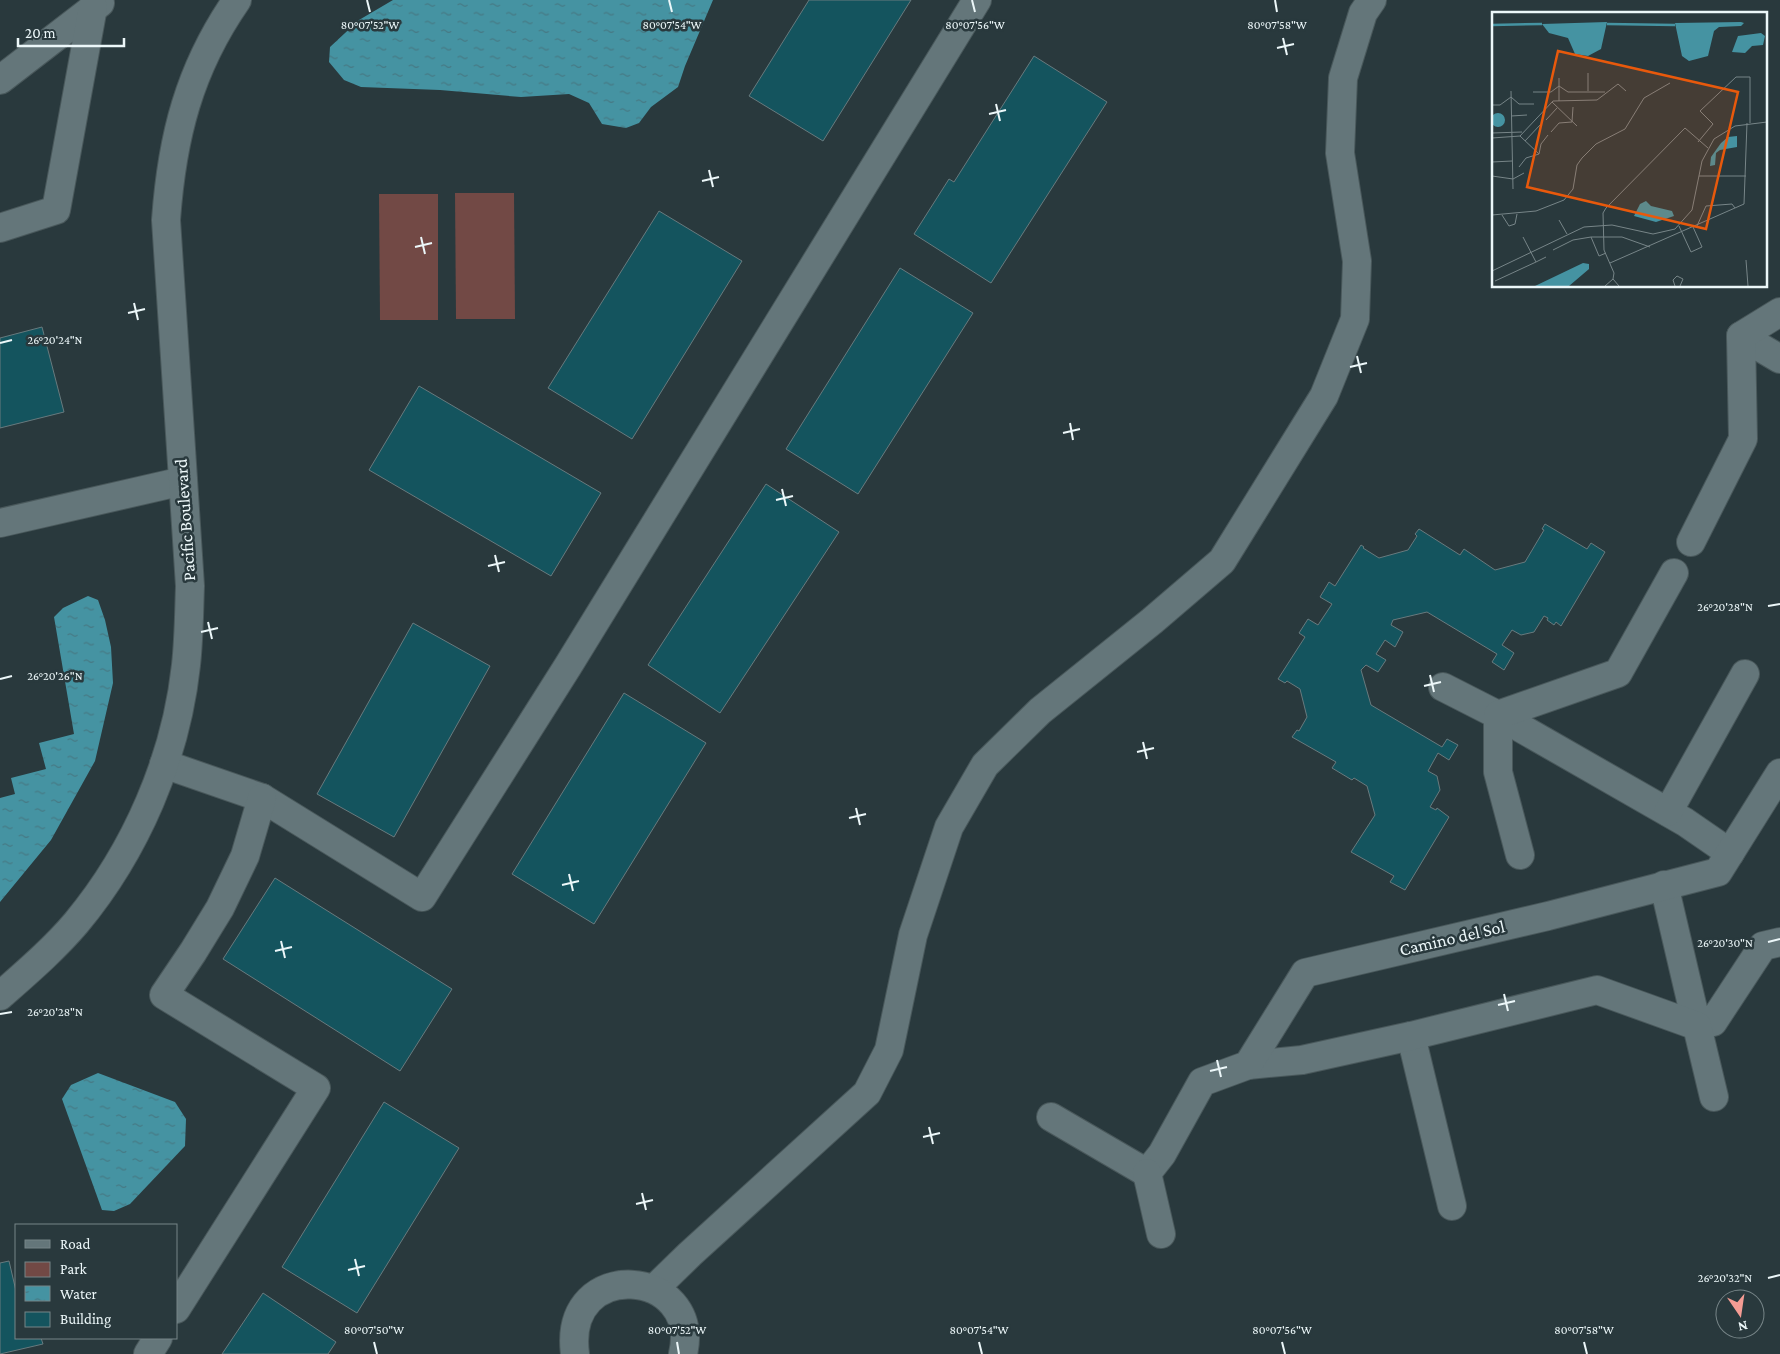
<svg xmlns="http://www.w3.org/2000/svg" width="1780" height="1354" viewBox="0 0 1780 1354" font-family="'Crimson Pro',serif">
  <defs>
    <pattern id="water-ripples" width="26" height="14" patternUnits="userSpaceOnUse" patternTransform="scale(1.25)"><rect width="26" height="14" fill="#4593a2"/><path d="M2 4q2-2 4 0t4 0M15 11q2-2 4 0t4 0" fill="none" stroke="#467984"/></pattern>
  </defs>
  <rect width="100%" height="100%" fill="#29393d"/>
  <g fill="#724945">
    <polygon points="514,193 515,319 456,319 455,193"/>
    <polygon points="379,194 438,194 438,320 380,320"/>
  </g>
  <g fill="url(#water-ripples)">
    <polygon points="393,0 713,0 685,66 678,87 651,107 639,123 626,128 602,124 589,103 569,94 521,97 440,90 361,87 344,80 329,62 330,47 359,20"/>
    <polygon points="88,596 98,600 105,620 111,647 113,683 95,761 51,840 0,902 0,798 15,794 11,778 46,769 39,743 74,734 54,617 63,608"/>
    <polygon points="98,1073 175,1102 186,1119 185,1146 130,1204 114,1211 102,1210 62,1099 71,1085"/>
  </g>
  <g fill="#14545e" stroke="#687a7e">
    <polygon points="809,0 911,0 823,141 749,96"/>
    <polygon points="1034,56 1107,102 991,283 914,234 949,179 954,182"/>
    <polygon points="659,211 742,261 632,439 548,388"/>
    <polygon points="900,268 973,313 858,494 786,449"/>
    <polygon points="42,327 64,412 0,428 0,338"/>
    <polygon points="419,386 601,493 551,576 369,470"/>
    <polygon points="766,484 839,532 720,713 648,665"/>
    <polygon points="1545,524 1587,549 1591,543 1605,552 1561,626 1556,622 1554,625 1547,620 1548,618 1544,616 1534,632 1521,635 1512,630 1502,645 1514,653 1504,670 1492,662 1497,654 1427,612 1393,620 1391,625 1403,632 1395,647 1385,640 1376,654 1386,660 1378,672 1366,665 1361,670 1371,705 1442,747 1447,739 1458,745 1449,760 1438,753 1428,771 1437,776 1440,790 1430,807 1436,810 1437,808 1449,817 1405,890 1390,882 1394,876 1351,852 1375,815 1367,786 1354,778 1352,780 1332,768 1336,762 1292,737 1297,730 1299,731 1307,717 1300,689 1287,681 1285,683 1278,679 1305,637 1299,633 1308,619 1318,625 1332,604 1320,597 1329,582 1335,586 1361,545 1364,547 1363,548 1379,558 1408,550 1417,536 1415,534 1419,529 1460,555 1464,549 1495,570 1525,562 1544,530 1542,529"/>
    <polygon points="413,623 490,666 394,837 317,794"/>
    <polygon points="624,693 706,743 594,924 512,874"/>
    <polygon points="275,878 452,989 400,1071 223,959"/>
    <polygon points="384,1102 459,1148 357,1313 282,1267"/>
    <polygon points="9,1261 16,1291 16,1338 41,1338 43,1344 0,1354 0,1263"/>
    <polygon points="263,1293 336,1342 328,1354 222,1354"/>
  </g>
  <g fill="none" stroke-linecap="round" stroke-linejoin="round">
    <g stroke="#49585b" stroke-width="30">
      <g id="minor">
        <polyline points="0,80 100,3"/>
        <polyline points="0,228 56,210 93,7"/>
        <polyline points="1741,336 1780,359"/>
        <polyline points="0,523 183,481"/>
        <polyline points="1691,542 1743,439 1741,336 1780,312"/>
        <polyline points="1443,687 1498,715 1685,822 1730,853"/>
        <polyline points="164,764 262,798 422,897 568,666 977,0"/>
        <polyline points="1668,812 1745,674"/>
        <polyline points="1520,855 1498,772 1498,715 1618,673 1674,573"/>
        <polyline points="1664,885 1697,1026 1713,1022 1763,946 1780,942"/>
        <path d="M0,996C26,973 53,950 76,923C136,851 176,758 186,665C189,638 189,612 190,586L166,220C172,137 189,69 237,0"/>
        <polyline points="1411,1036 1452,1206"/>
        <polyline points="1248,1065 1302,1060 1411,1036 1597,990 1697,1026 1714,1097"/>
        <polyline points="1051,1117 1147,1173 1162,1154 1202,1082 1248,1065 1305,973 1548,916 1718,872 1780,773"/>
        <polyline points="1147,1173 1161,1234"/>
        <polyline points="654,1289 690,1254 867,1093 889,1050 913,935 949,827 985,765 1040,711 1152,621 1222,561 1324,396 1355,319 1357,261 1340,153 1343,78 1363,13 1372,0"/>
        <polyline points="176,1309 316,1088 164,995 193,952 220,908 245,856 262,798"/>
        <polyline points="148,1354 158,1338"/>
        <path d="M575,1354C562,1255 703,1268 683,1354"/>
      </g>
    </g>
    <use href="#minor" stroke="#64767a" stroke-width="28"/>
  </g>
  <path fill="none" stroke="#ecf7f9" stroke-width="2" d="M367,0L370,12M669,0L672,12M972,0L975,12M1275,0L1277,12M1283,38L1287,55M1277,48L1294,44M996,104L1000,121M989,114L1006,110M709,170L713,187M702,181L719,177M421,237L425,254M415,247L432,243M134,303L138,320M128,313L145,309M0,343L12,340M1357,356L1361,373M1350,367L1367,363M1070,423L1073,440M1063,433L1080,429M782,489L786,506M776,500L793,496M495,555L499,572M488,566L505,562M1768,606L1780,604M208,622L212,639M201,632L218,628M1430,675L1434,692M0,679L12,676M1424,686L1441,682M1143,742L1147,759M1137,752L1154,748M856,808L860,825M849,818L866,814M569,874L573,891M562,885L579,881M281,941L285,958M1768,942L1780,939M275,951L292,947M1504,994L1508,1011M1498,1005L1515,1001M0,1014L12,1012M1217,1060L1221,1077M1210,1071L1227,1067M929,1127L933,1144M923,1137L940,1133M642,1193L646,1210M636,1204L653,1200M355,1259L359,1276M348,1270L365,1266M1768,1278L1780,1275M374,1342L377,1354M677,1342L679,1354M979,1342L982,1354M1282,1342L1285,1354M1584,1342L1587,1354"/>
  <g text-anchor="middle" stroke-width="5" stroke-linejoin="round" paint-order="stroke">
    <g font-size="18" fill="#ecf7f9" stroke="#29393d">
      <text transform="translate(185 520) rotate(-94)" y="6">Pacific Boulevard</text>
      <text transform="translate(1452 938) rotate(-13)" y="6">Camino del Sol</text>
    </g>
  </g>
  <g transform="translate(1492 12)">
    <rect width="275" height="275" fill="#29393d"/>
    <path d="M115,10L109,37L96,44L83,42L76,26L57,21L50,12ZM183,11L249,10L252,11L249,14L227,15L222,19L216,44L197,49L190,44ZM269,21L273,24L271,33L260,34L253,41L240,40L246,24ZM-1 108a7 7 0 1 1 14 0a7 7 0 1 1-14 0ZM245,124V135L228,138L224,141L223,153L218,154L219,145L229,131L236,125ZM154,189L159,194L180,199L182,204L164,210L142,204L148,192ZM91,251L97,252V257L77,274H43Z" fill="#4593a2"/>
    <path fill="none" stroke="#4593a2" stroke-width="2.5" d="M115,12L183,13M0,13L50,12"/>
    <path fill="none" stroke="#778588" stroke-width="1" d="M96,61V79M67,66V74L76,80H113M19,79L21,177M41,80H59L67,74V89M60,90L85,114M0,93H8L19,85L27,92H42M19,104L35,103M54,108L65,96M59,120L67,111L80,110L81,95M0,121L30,120M28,124L47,142M0,126L28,124L61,89L105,88L126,72L134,79M33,129L48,113M206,130L221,112L208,99L244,65H258V111M0,150L20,149M27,155L34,146L47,142L49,132L56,123M0,164L21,167L32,161M207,164H254M0,203L44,199L72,188L81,177L85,153L90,146L104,132L133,117L152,86L178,71M10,203L17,214L23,212L25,202M67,208L75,222M187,214L199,240L210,235L201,215M205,214L214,194L240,192L243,196M31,225L44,250L54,245M61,238L81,228L99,225M114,241L107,244L99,225H130L158,235M254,248L256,274M118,251L252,192L255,111M0,259L92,215L120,213L161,222L183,217L200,198L210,149L222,127L243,114L275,110M121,267L122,261L112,238L111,201L114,196L193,116L216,136M3,269L44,250M113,274L121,267L127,274M183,274L181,268L185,264L191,267L188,274"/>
    <path fill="#e8590c" fill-opacity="0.15" stroke="#e8590c" stroke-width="2.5" d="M66,39L246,80L214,217L35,175Z"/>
    <rect width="275" height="275" fill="none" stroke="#ecf7f9" stroke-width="2.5"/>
  </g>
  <g font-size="12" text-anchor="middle" fill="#ecf7f9" stroke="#29393d" stroke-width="5" stroke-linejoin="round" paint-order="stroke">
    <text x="370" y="29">80°07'52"W</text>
    <text x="672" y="29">80°07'54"W</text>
    <text x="975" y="29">80°07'56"W</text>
    <text x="1277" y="29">80°07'58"W</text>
    <text x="55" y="344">26°20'24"N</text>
    <text x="1725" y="611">26°20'28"N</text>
    <text x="55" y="680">26°20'26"N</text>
    <text x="1725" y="947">26°20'30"N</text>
    <text x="55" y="1016">26°20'28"N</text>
    <text x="1725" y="1282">26°20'32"N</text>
    <text x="374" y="1334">80°07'50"W</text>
    <text x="677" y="1334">80°07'52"W</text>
    <text x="979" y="1334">80°07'54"W</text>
    <text x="1282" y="1334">80°07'56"W</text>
    <text x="1584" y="1334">80°07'58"W</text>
  </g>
  <rect x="15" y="1224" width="162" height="115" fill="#29393d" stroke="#778588"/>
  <rect x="25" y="1240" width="25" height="8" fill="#64767a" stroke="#778588"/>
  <text x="60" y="1249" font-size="15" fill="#ecf7f9">Road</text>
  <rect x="25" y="1262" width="25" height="15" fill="#724945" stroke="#778588"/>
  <text x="60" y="1274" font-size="15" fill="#ecf7f9">Park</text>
  <rect x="25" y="1286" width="25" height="15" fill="url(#water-ripples)" stroke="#778588"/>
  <text x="60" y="1299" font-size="15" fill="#ecf7f9">Water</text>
  <rect x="25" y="1312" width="25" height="15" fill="#14545e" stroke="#778588"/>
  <text x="60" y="1324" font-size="15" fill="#ecf7f9">Building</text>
  <g transform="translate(1740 1314) rotate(167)"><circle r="24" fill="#29393d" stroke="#778588"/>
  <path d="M0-4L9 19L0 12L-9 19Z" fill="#f59c94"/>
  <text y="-8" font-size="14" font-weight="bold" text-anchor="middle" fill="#ecf7f9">N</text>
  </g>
  <path d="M18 38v8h106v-8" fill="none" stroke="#ecf7f9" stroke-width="2.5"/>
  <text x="25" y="38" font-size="15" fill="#ecf7f9" stroke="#29393d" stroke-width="4" paint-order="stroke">20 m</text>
</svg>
